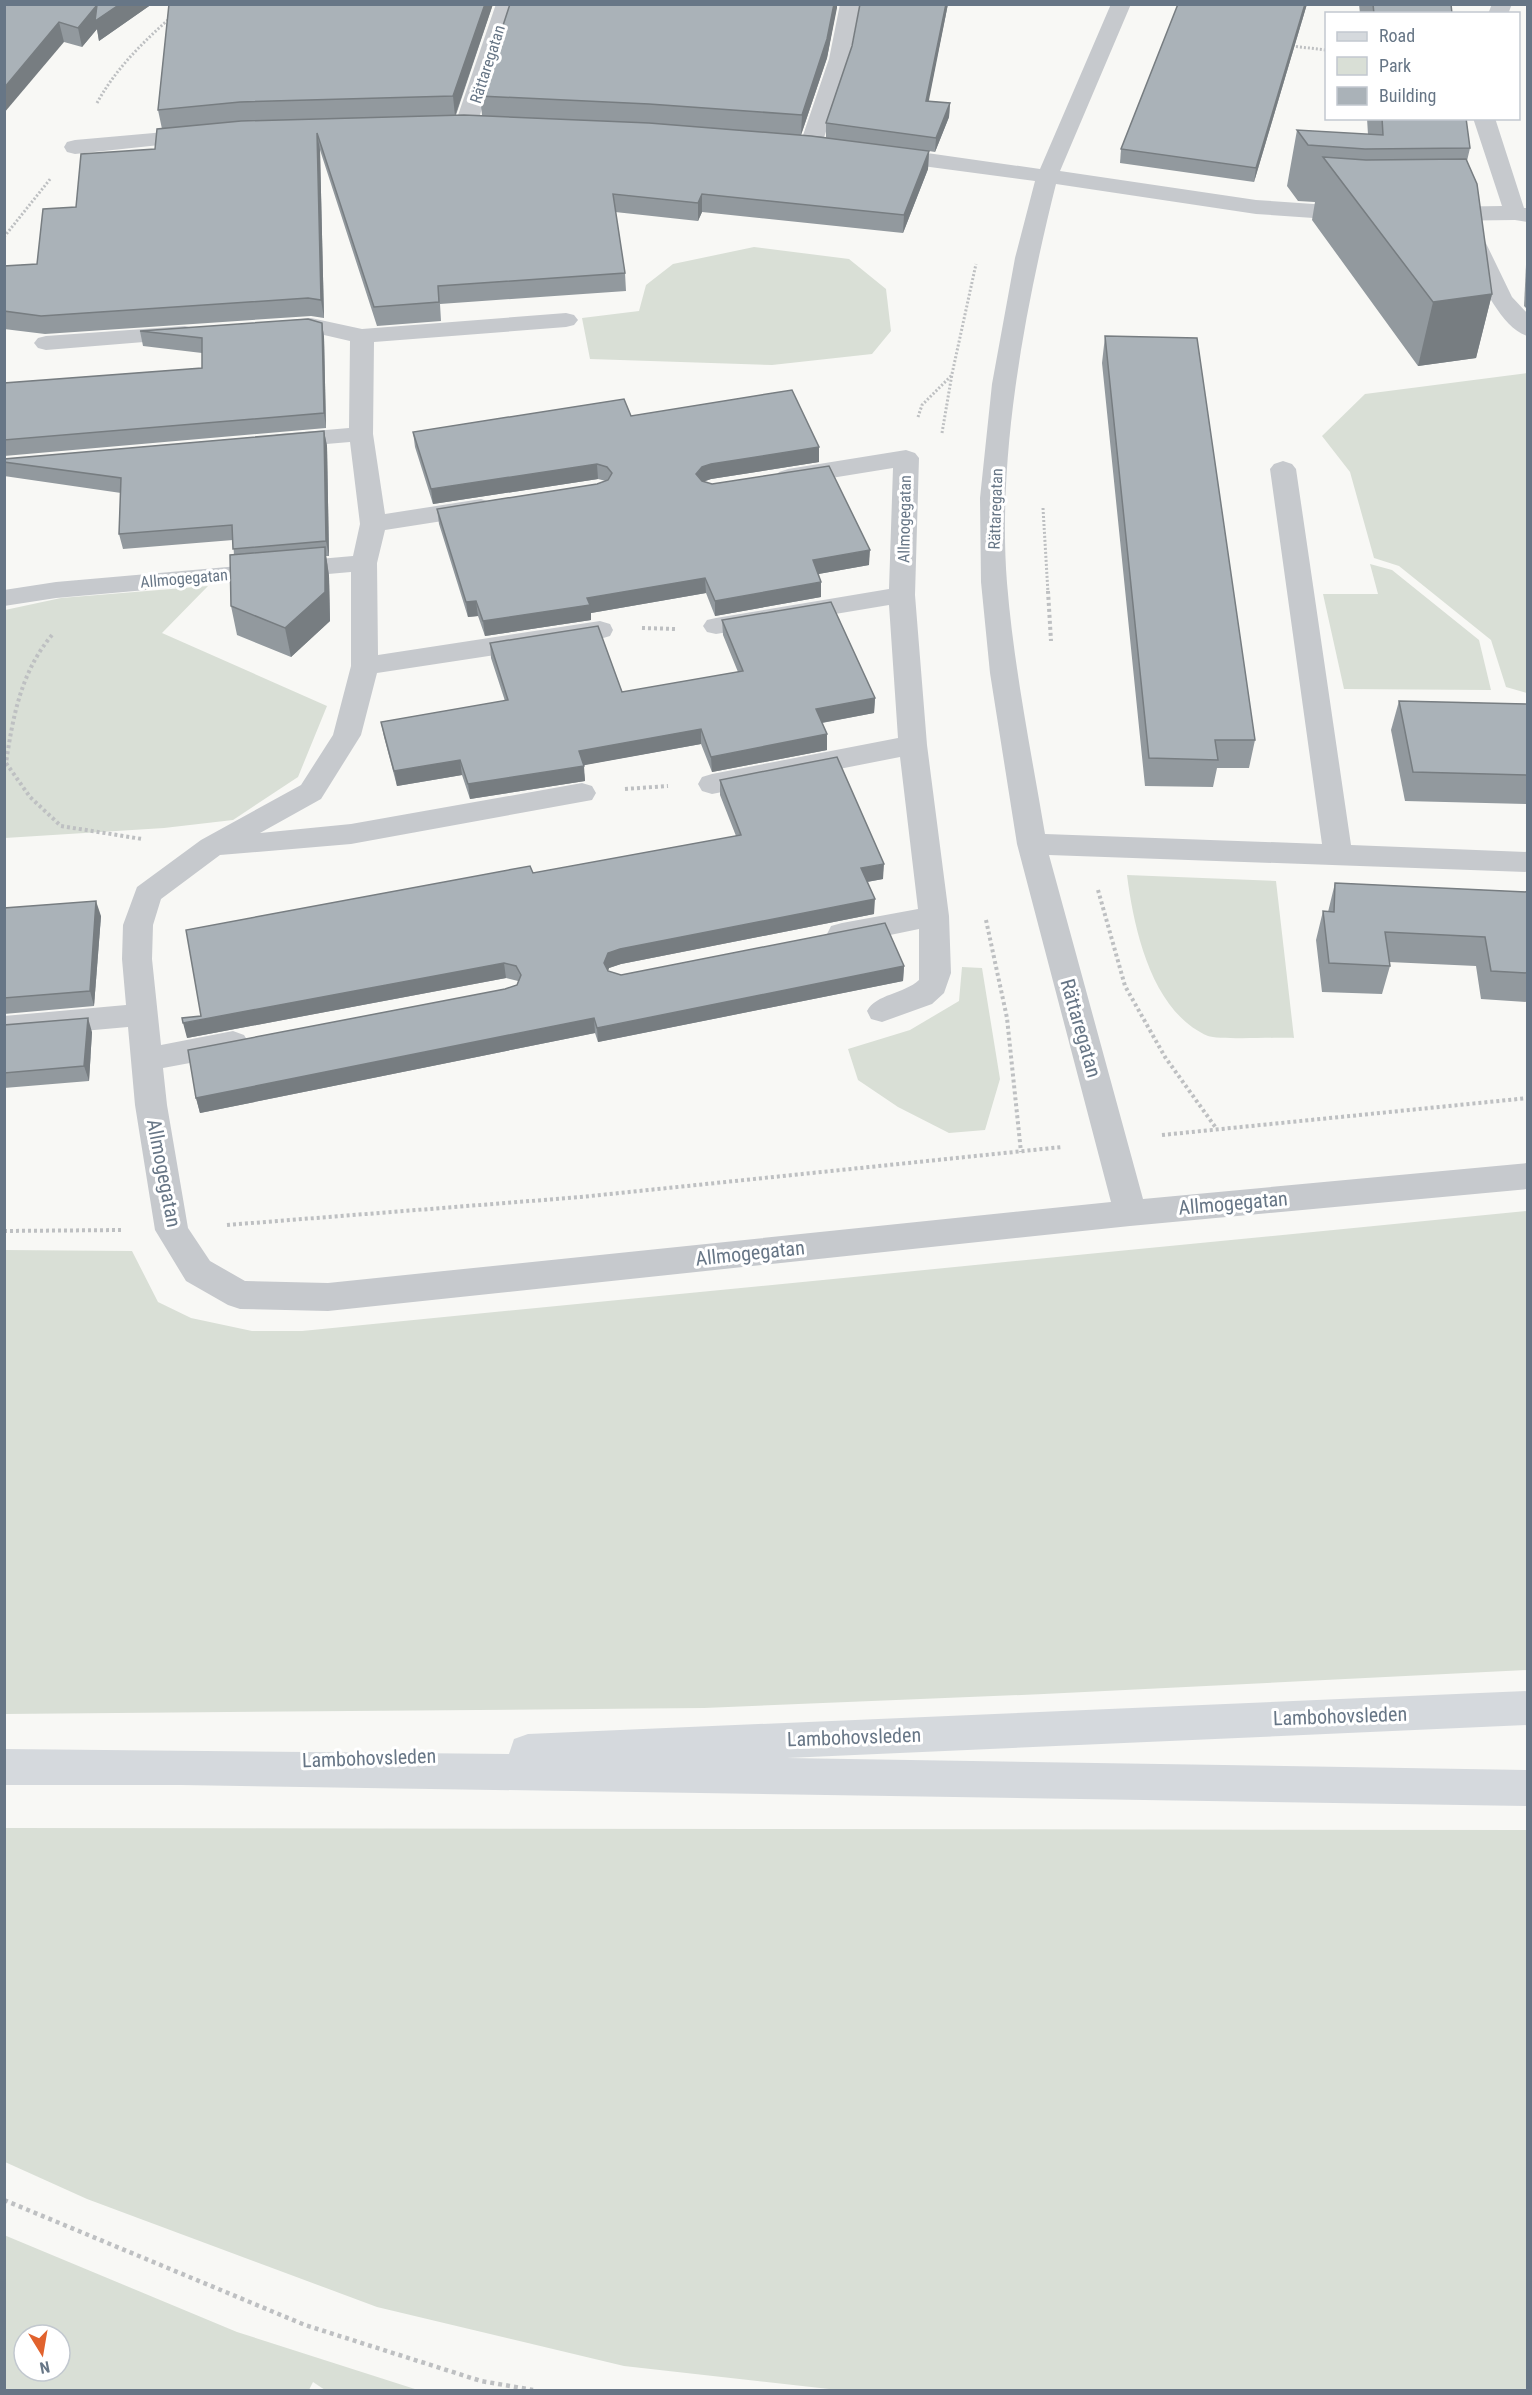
<svg xmlns="http://www.w3.org/2000/svg" width="1532" height="2395" viewBox="0 0 1532 2395" font-family="'Roboto Condensed',sans-serif">
  <rect width="100%" height="100%" fill="#f8f8f5"/>
  <g fill="#d9dfd6" fill-rule="evenodd">
    <polygon points="754,247 849,259 886,289 891,331 872,354 772,365 590,359 582,318 639,311 646,285 673,264"/>
    <polygon points="1527,373 1528,373 1527,693 1506,687 1491,640 1399,566 1374,558 1350,472 1322,436 1365,394"/>
    <polygon points="1370,564 1392,570 1479,640 1491,690 1344,689 1323,594 1378,594"/>
    <polygon points="208,586 162,633 327,706 298,777 233,820 164,828 5,838 5,610 61,598"/>
    <path d="M1127,875L1276,881L1294,1038C1279,1037 1218,1040 1208,1036C1152,1012 1134,930 1127,875Z"/>
    <polygon points="962,967 982,968 1000,1079 985,1130 949,1133 898,1107 858,1080 848,1049 910,1030 959,1001"/>
    <polygon points="1527,1211 1527,1670 1044,1694 704,1708 5,1714 5,1250 132,1251 158,1302 191,1318 252,1331 302,1331"/>
    <polygon points="5,1828 1527,1830 1527,2390 838,2390 624,2366 377,2307 87,2199 5,2162"/>
    <path d="M4,2235L237,2332L418,2390H325L313,2382L309,2390H5ZM24,2335H60V2371H24Z"/>
  </g>
  <g fill="none" stroke-linecap="round" stroke-linejoin="round">
    <g stroke="#bec0c2" stroke-width="3" stroke-dasharray="2 2" stroke-linecap="butt">
      <polyline points="1292,46 1326,50"/>
      <path d="M97,103C115,70 141,44 169,19"/>
      <polyline points="4,237 51,178"/>
      <polyline points="918,417 922,405 952,375"/>
      <polyline points="942,433 952,374 976,264"/>
      <polyline points="1043,508 1048,593"/>
    </g>
    <g stroke="#bec0c2" stroke-width="4" stroke-dasharray="3 3" stroke-linecap="butt">
      <polyline points="1048,591 1051,641"/>
      <polyline points="642,628 676,629"/>
      <path d="M52,635C21,672 13,716 6,763L30,797L61,826L142,839"/>
      <polyline points="625,789 668,786"/>
      <polyline points="1098,890 1125,986 1165,1057 1216,1128"/>
      <polyline points="986,920 1007,1018 1021,1152"/>
      <polyline points="1162,1135 1528,1098"/>
      <polyline points="227,1225 581,1197 1062,1147"/>
      <polyline points="4,1231 121,1230"/>
    </g>
    <polyline stroke="#bec0c2" stroke-width="4.5" stroke-dasharray="4 4" stroke-linecap="butt" points="4,2200 305,2325 481,2381 533,2390"/>
    <g fill="#c6c9cd" fill-rule="evenodd">
      <polygon points="496,4 516,4 477,124 474,129 466,130 458,129 455,124"/>
      <polygon points="840,4 860,4 849,59 822,144 819,149 811,151 803,149 800,144 829,59"/>
      <path d="M1111,4H1131L1060,171L1256,200L1357,207L1365,209L1368,214L1365,219L1357,221L1256,214L1056,184C1025,308 997,455 1007,583C1014,668 1031,751 1045,834L1322,844L1270,469L1274,464L1283,461L1292,464L1296,469L1351,845L1528,852V872L1049,855L1143,1199L1528,1163V1189L1130,1226L328,1311L240,1309L228,1305L186,1281L155,1230L135,1105L128,1027L4,1038V1016L126,1005L122,959L123,925L137,887L201,840L301,785L333,735L351,666V572L56,598L4,606V590L56,582L353,556L360,524L350,442L279,448L270,446L267,441L270,436L279,434L349,428L350,341L311,332L278,334L270,332L266,327L270,322L311,318L362,329L566,313L574,315L578,320L574,325L566,327L374,342L373,434L385,514L481,499L490,502L494,507L490,512L481,515L385,530L377,563L378,655L600,621L610,624L613,630L610,636L600,639L377,673L361,735L321,799L260,833L351,824L582,783L592,786L596,793L592,800L351,844L220,855L161,899L153,925L152,959L161,1045L233,1031L244,1035L249,1043L244,1051L233,1055L163,1068L167,1105L188,1228L210,1261L245,1281L328,1283L1111,1202L1017,844L990,673L981,582L980,498L992,384L1015,258L1035,181L885,161L877,159L874,154L877,149L885,147L1040,169Z"/>
      <polygon points="1492,4 1512,4 1508,14 1488,14"/>
      <polygon points="1473,118 1495,118 1524,208 1528,208 1528,222 1515,220 1436,221 1428,219 1425,214 1428,209 1436,207 1502,206"/>
      <polygon points="199,129 207,130 210,135 207,140 75,154 67,152 64,147 67,142 75,140"/>
      <path d="M1471,228L1479,230L1482,235L1512,297L1528,314V336C1497,328 1472,262 1460,235L1463,230Z"/>
      <polygon points="185,326 193,328 197,333 193,338 46,350 38,348 34,343 38,338 46,336"/>
      <path d="M906,450L915,453L919,458L915,595L927,745L949,916L951,973L944,993L932,1004L882,1022L871,1019L867,1011C876,994 904,994 919,980V929L842,945L831,942L827,934L831,926L842,923L918,909L900,757L712,794L702,791L698,784L702,777L712,774L898,738L889,605L716,634L707,632L703,626L707,620L716,618L889,589L893,468L788,485L779,482L775,477L779,472L788,469Z"/>
    </g>
    <polygon fill="#d5d9dd" fill-rule="evenodd" points="1528,1691 1528,1725 787,1758 1528,1770 1528,1806 181,1785 4,1785 4,1749 509,1754 514,1739 528,1734"/>
  </g>
  <g fill="#92999e">
    <polygon points="4,4 152,4 99,41 97,29 82,47 64,42"/>
    <polygon points="169,4 493,4 456,115 482,115 480,96 510,4 837,4 827,58 801,135 826,137 826,123 948,4 928,101 950,103 949,117 935,152 929,151 928,169 903,233 702,212 698,221 615,212 625,273 626,291 440,304 441,321 377,326 320,150 324,318 311,316 45,334 4,329 4,266 37,264 76,207 155,149 162,129 158,110"/>
    <polygon points="1307,4 1254,182 1120,163 1121,149"/>
    <polygon points="1359,4 1451,4 1452,14 1360,14"/>
    <polygon points="1367,118 1466,118 1470,148 1467,161 1492,294 1476,358 1418,366 1312,220 1315,202 1298,201 1287,186 1297,130 1368,135"/>
    <polygon points="1527,245 1527,309 1524,306"/>
    <polygon points="322,323 324,337 326,428 4,456 4,383 202,368 202,353 143,346 140,331"/>
    <polygon points="1105,336 1255,740 1249,768 1217,768 1213,787 1145,786 1102,363"/>
    <polygon points="631,416 819,447 819,462 711,479 703,482 869,565 818,574 821,597 715,616 706,593 591,613 591,620 485,636 478,616 468,617 439,524 437,509 597,484 606,481 598,479 433,504 415,447 413,432"/>
    <polygon points="324,431 327,446 329,556 326,556 329,576 330,621 291,657 237,635 231,606 234,555 233,540 123,549 119,534 121,493 4,476 4,459"/>
    <polygon points="722,620 875,698 874,713 822,723 827,750 712,772 701,744 583,765 585,781 470,799 462,775 397,786 384,737 381,722 505,701 491,658 490,643 622,692 738,672 723,635"/>
    <polygon points="1399,701 1527,704 1527,804 1405,801 1391,730"/>
    <polygon points="720,780 883,879 867,882 874,914 621,964 609,968 608,971 621,975 904,966 903,981 598,1042 595,1033 200,1113 196,1098 517,985 518,982 518,981 506,978 187,1038 201,1016 533,873 736,836 720,795"/>
    <polygon points="1335,883 1527,892 1527,1002 1481,999 1476,966 1389,962 1390,966 1382,994 1322,992 1316,940 1323,911 1328,912"/>
    <polygon points="4,908 101,916 94,1006 4,1014"/>
    <polygon points="4,1025 92,1032 89,1081 4,1088"/>
  </g>
  <g fill="#777d81">
    <polygon points="152,4 99,41 97,29 82,47 78,28 97,5"/>
    <polygon points="485,4 493,4 455,116 453,96"/>
    <polygon points="834,4 837,4 837,8 827,58 801,135 802,115"/>
    <polygon points="946,4 948,4 926,115 926,101"/>
    <polygon points="1305,4 1307,4 1254,182 1256,168"/>
    <polygon points="59,22 64,42 4,113 4,88"/>
    <polygon points="950,103 949,117 935,152 936,138"/>
    <polygon points="317,133 320,150 324,318 321,300"/>
    <polygon points="929,151 928,169 903,233 904,215"/>
    <polygon points="702,194 702,212 698,221 698,203"/>
    <polygon points="1492,294 1476,358 1418,366 1433,302"/>
    <polygon points="322,323 324,337 326,428 324,413"/>
    <polygon points="324,431 327,446 329,556 326,541"/>
    <polygon points="819,447 819,462 711,479 702,482 696,474 702,467 711,464"/>
    <polygon points="597,464 598,479 433,504 431,489"/>
    <polygon points="325,547 329,576 330,621 291,657 285,628"/>
    <polygon points="870,550 869,565 813,575 813,560"/>
    <polygon points="705,578 706,593 591,613 591,620 485,636 483,621 587,598"/>
    <polygon points="821,582 821,597 715,616 715,601"/>
    <polygon points="476,601 478,616 468,617 466,602"/>
    <polygon points="875,698 874,713 815,724 816,709"/>
    <polygon points="701,729 701,744 580,766 579,751"/>
    <polygon points="827,734 827,750 712,772 711,757"/>
    <polygon points="460,760 462,775 397,786 394,771"/>
    <polygon points="584,766 585,781 470,799 468,784"/>
    <polygon points="884,864 883,879 861,883 861,868"/>
    <polygon points="875,899 874,914 621,964 609,968 605,978 604,963 608,953 620,949"/>
    <polygon points="96,901 101,916 94,1006 90,991"/>
    <polygon points="504,963 506,978 187,1038 183,1023"/>
    <polygon points="904,966 903,981 598,1042 597,1028"/>
    <polygon points="88,1018 92,1032 89,1081 84,1066"/>
    <polygon points="594,1018 595,1033 200,1113 196,1098"/>
  </g>
  <g fill="#aab2b8" stroke="#777d81" stroke-width="1.5">
    <polygon points="4,4 120,4 95,21 97,5 78,28 59,22 4,88"/>
    <polygon points="169,4 485,4 453,96 240,102 158,110"/>
    <polygon points="510,4 834,4 827,39 802,115 649,104 480,96"/>
    <polygon points="860,4 946,4 926,101 950,103 936,138 826,123 852,46"/>
    <polygon points="1178,4 1305,4 1256,168 1121,149"/>
    <polygon points="1373,4 1451,4 1452,14 1374,14"/>
    <polygon points="464,115 649,123 811,136 929,151 904,215 702,194 698,203 613,194 625,273 438,286 439,302 374,307 317,133 321,300 308,298 41,316 4,311 4,266 37,264 43,209 76,207 81,154 155,149 157,129 241,121"/>
    <polygon points="1382,118 1466,118 1470,148 1365,149 1308,145 1297,130 1383,135"/>
    <polygon points="1323,157 1366,160 1466,159 1477,184 1492,294 1433,302"/>
    <polygon points="308,319 322,323 324,413 4,440 4,383 202,368 202,338 140,331"/>
    <polygon points="1105,336 1197,338 1255,740 1215,740 1218,760 1149,758"/>
    <polygon points="792,390 819,447 711,464 702,467 696,474 702,481 712,484 829,466 870,550 813,560 821,582 715,601 705,578 587,598 590,605 483,621 476,601 466,602 437,509 597,484 608,480 612,473 607,467 597,464 431,489 413,432 624,399 631,416"/>
    <polygon points="324,431 326,541 233,549 232,525 119,534 121,478 4,462 4,459"/>
    <polygon points="325,547 325,592 285,628 231,606 230,555"/>
    <polygon points="831,602 875,698 816,709 827,734 711,757 701,729 579,751 584,766 468,784 460,760 394,771 381,722 508,700 490,643 598,626 622,692 743,671 722,620"/>
    <polygon points="1399,701 1527,704 1527,775 1413,772"/>
    <polygon points="837,757 884,864 861,868 875,899 620,949 608,953 604,963 608,971 621,975 885,923 904,966 597,1028 594,1018 196,1098 188,1050 505,989 517,985 521,975 516,966 504,963 183,1023 182,1018 201,1016 186,930 530,866 533,873 741,835 720,780"/>
    <polygon points="1335,883 1527,892 1527,973 1491,971 1485,937 1385,932 1390,966 1329,963 1323,911 1334,912"/>
    <polygon points="96,901 90,991 4,998 4,908"/>
    <polygon points="88,1018 84,1066 4,1073 4,1025"/>
  </g>
  <g text-anchor="middle" stroke-width="6" stroke-linejoin="round" paint-order="stroke">
    <g font-size="16" fill="#677686" stroke="#fff">
      <text transform="translate(487 64) rotate(-72)" y="6">Rättaregatan</text>
      <text transform="translate(995 509) rotate(-88)" y="6">Rättaregatan</text>
      <text transform="translate(904 519) rotate(-89)" y="6">Allmogegatan</text>
      <text transform="translate(184 578) rotate(-5)" y="6">Allmogegatan</text>
    </g>
    <g font-size="20" fill="#677686" stroke="#fff">
      <text transform="translate(1081 1028) rotate(74)" y="7">Rättaregatan</text>
      <text transform="translate(164 1173) rotate(79)" y="7">Allmogegatan</text>
      <text transform="translate(1233 1203) rotate(-5)" y="7">Allmogegatan</text>
      <text transform="translate(750 1253) rotate(-6)" y="7">Allmogegatan</text>
      <text transform="translate(1340 1716) rotate(-2)" y="7">Lambohovsleden</text>
      <text transform="translate(854 1737) rotate(-2)" y="7">Lambohovsleden</text>
      <text transform="translate(369 1758) rotate(-2)" y="7">Lambohovsleden</text>
    </g>
  </g>
  <rect width="1532" height="2395" fill="none" stroke="#677686" stroke-width="12"/>
  <rect x="1325" y="12" width="195" height="108" fill="#ffffff" stroke="#c2c8cf" stroke-width="1.5"/>
  <rect x="1337" y="32" width="30" height="9" fill="#d5d9dd" stroke="#c2c8cf" stroke-width="1.5"/>
  <text x="1379" y="42" font-size="18" fill="#677686">Road</text>
  <rect x="1337" y="57" width="30" height="18" fill="#d9dfd6" stroke="#c2c8cf" stroke-width="1.5"/>
  <text x="1379" y="72" font-size="18" fill="#677686">Park</text>
  <rect x="1337" y="87" width="30" height="18" fill="#aab2b8" stroke="#c2c8cf" stroke-width="1.5"/>
  <text x="1379" y="102" font-size="18" fill="#677686">Building</text>
  <g transform="translate(42 2353) rotate(169)"><circle r="28" fill="#ffffff" stroke="#c2c8cf" stroke-width="1.5"/>
  <path d="M0-4.5L10 22L0 15L-10 22Z" fill="#e1622d"/>
  <text y="-9" font-size="16" font-weight="bold" text-anchor="middle" fill="#677686">N</text>
  </g>
</svg>
